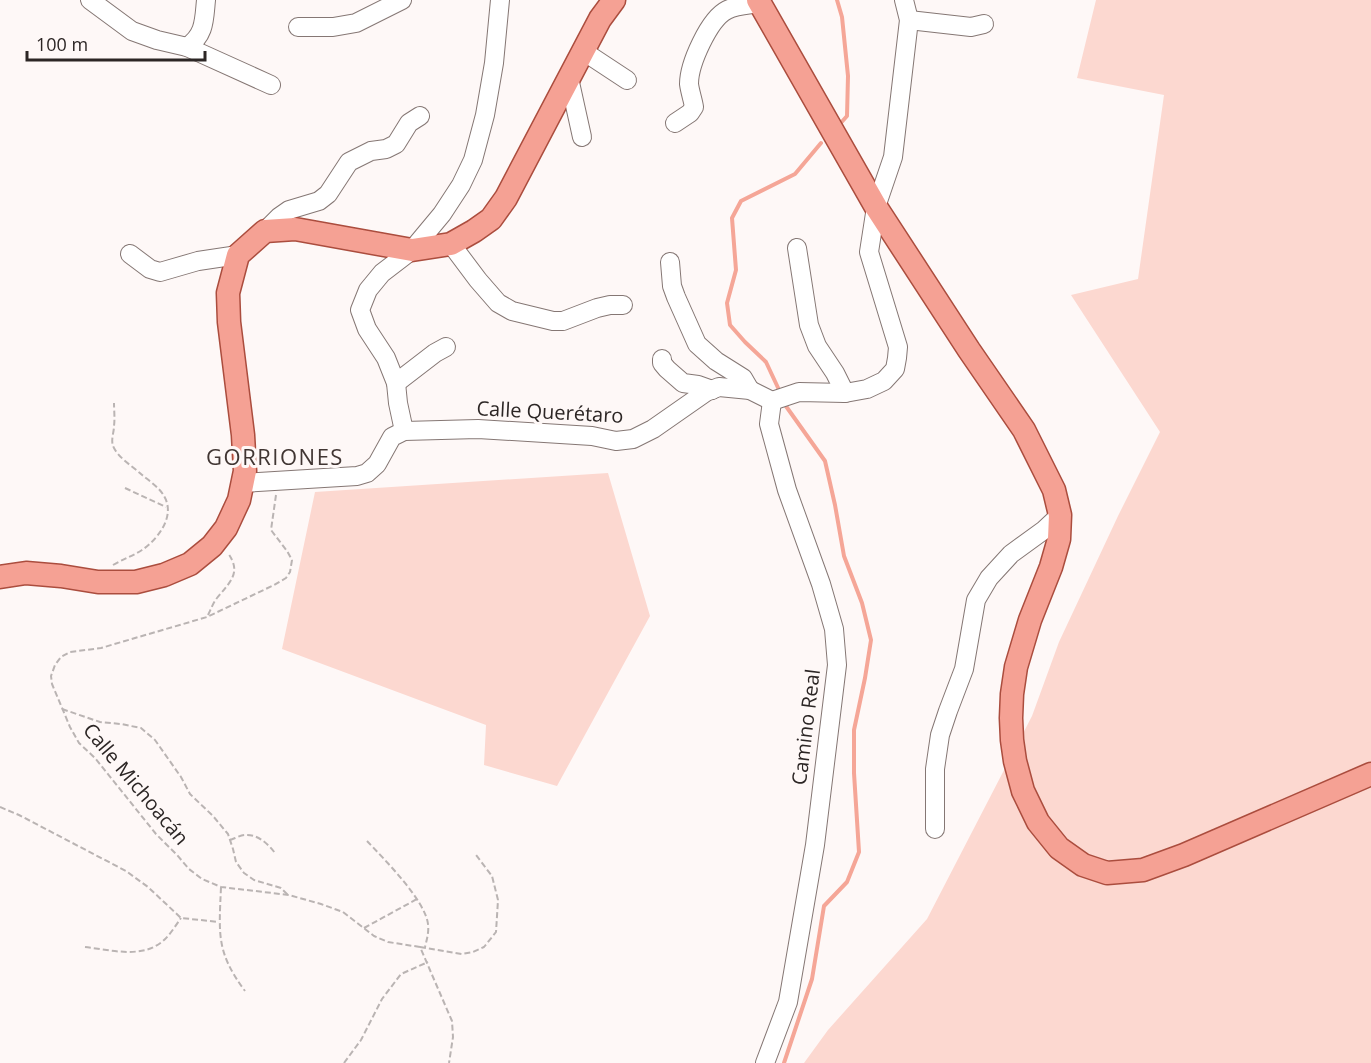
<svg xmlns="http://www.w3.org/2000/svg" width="1371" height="1063" viewBox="0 0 1371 1063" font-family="'Open Sans',sans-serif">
  <rect width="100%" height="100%" fill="#fef8f7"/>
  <g fill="#fcd8d0">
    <polygon points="1096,0 1371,0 1371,1063 804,1063 828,1030 927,919 1032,716 1059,642 1118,516 1160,432 1071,295 1138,279 1164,95 1077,78"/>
    <polygon points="608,473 650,616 557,786 484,765 486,725 282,649 315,492"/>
  </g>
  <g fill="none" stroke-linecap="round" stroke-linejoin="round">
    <g stroke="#f5a697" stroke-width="4">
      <polyline points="837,0 842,17 848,76 847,116 839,125"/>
      <polyline points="780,392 766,362 745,342 730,325 727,303 736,270 732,218 741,201 795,174 821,143"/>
      <polyline points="783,402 825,461 835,505 844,556 862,603 871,640 865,678 854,730 854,773 859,852 847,882 824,906 812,979 784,1063"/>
    </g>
    <g stroke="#857774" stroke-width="20">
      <g id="minor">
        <polyline points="90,0 132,31 157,40 187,47 271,85"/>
        <polyline points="909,20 971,27 984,24"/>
        <polyline points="298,27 333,27 356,23 402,0"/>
        <path d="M187,47C205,35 204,20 206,0"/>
        <polyline points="583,51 627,80"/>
        <polyline points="569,78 582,137"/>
        <path d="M675,123L690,113L694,107C693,100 690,92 689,84C689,64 709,19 727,10C737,5 749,5 760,3"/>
        <polyline points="265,231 279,217 289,210 319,201 328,194 349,162 371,151 386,149 396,144 409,123 420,116"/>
        <polyline points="451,244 478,280 498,303 512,311 553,321 563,321 597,308 610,305 623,305"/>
        <polyline points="797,248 809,325 817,346 835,373 845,393"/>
        <polyline points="130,254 150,269 160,272 198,261 238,255"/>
        <polyline points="670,262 672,286 676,297 697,344 716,361 743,378 750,390"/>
        <polyline points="662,359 662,363 667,369 683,383 698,385 712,390"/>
        <polyline points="396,383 435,353 446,347"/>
        <polyline points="404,431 398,403 396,383 386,358 367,329 360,310 368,290 382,273 412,250 442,214 461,185 473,160 485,115 494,63 500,0"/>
        <polyline points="243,483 357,476 367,473 377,464 392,437 404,431 478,429 592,436 616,441 633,439 653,429 706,392 719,387 750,390 772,401 799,392 845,393 867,389 884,381 895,369 897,358 898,347 869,252 876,207 893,157 909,20 904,0"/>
        <polyline points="935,829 935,769 940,735 948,711 964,669 976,600 989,578 1011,554 1044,530 1060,515"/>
        <polyline points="765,1063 788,1002 815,845 837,665 834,629 821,584 787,490 769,424 772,401"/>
      </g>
    </g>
    <g stroke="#ab4d3e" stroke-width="25">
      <g id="major">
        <polyline points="758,0 876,207 969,350 1024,430 1054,490 1060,515 1059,539 1051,567 1030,620 1016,667 1012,694 1011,718 1012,740 1015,761 1023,791 1038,822 1059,848 1083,865 1107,873 1143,870 1184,855 1371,774"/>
        <polyline points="0,577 26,573 61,576 98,582 136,582 164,575 190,564 212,546 226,528 239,500 245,471 243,435 229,322 228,293 238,255 265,231 295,229 412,250 451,244 474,231 491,219 506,198 600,19 614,0"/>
      </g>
    </g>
    <g stroke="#bab4b3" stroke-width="2" stroke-dasharray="6 3" stroke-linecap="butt">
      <polyline points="125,488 166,507"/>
      <polyline points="276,495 271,530 287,551 292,560 290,572 286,578 274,585 207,617 101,648 70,652 61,657 55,665 51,676 52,684 70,727 79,743 95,758 156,834 177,855 189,869 202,879 221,887 289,895 321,904 343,912 374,936 388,942 420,947 452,1021 453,1037 449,1063"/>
      <path d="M113,565C123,559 133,556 142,550C158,539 176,516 164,496C159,487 148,480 141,474C132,466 119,458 114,448C110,441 114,433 114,426C115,418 114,410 114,403"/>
      <path d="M208,615C211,609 213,603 217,598C230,582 242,573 228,553"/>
      <polyline points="62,709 100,722 121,724 141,728 155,740 181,777 190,794 213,816 228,834 233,849 236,862 244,873 254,880 281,888 288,895"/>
      <polyline points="0,807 19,815 126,871 148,887 181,918 219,922"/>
      <path d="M230,840C234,839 240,835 245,835C258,834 268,844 275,853"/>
      <path d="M367,841C384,859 425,900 428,924C429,932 427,939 425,947"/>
      <path d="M221,887C219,934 216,952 245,991"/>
      <polyline points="364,928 417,899"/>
      <path d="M85,947C111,950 142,959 163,941C170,935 176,925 181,918"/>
      <polyline points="420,947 462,954 473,952 484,947 496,932 498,900 492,876 476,855"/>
      <polyline points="344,1063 361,1040 382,999 401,974 428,962"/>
    </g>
    <use href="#minor" stroke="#fff" stroke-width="18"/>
    <use href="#major" stroke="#f5a194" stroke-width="22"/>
  </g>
  <g text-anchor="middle" stroke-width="6" stroke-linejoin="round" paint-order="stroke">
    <g font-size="20" fill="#2c2625" stroke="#fef8f7">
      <text transform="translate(550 412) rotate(3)" y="7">Calle Querétaro</text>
      <text transform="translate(806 727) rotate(-83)" y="7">Camino Real</text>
      <text transform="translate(136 784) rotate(50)" y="7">Calle Michoacán</text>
    </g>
    <g font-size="22" letter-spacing="1.5" fill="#413633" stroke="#fef8f7">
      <text x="275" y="465">GORRIONES</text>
    </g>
  </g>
  <path d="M27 51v9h178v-9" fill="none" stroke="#2c2625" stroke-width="3"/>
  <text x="36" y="51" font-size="18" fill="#2c2625" stroke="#fef8f7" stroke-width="4.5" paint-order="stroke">100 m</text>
</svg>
